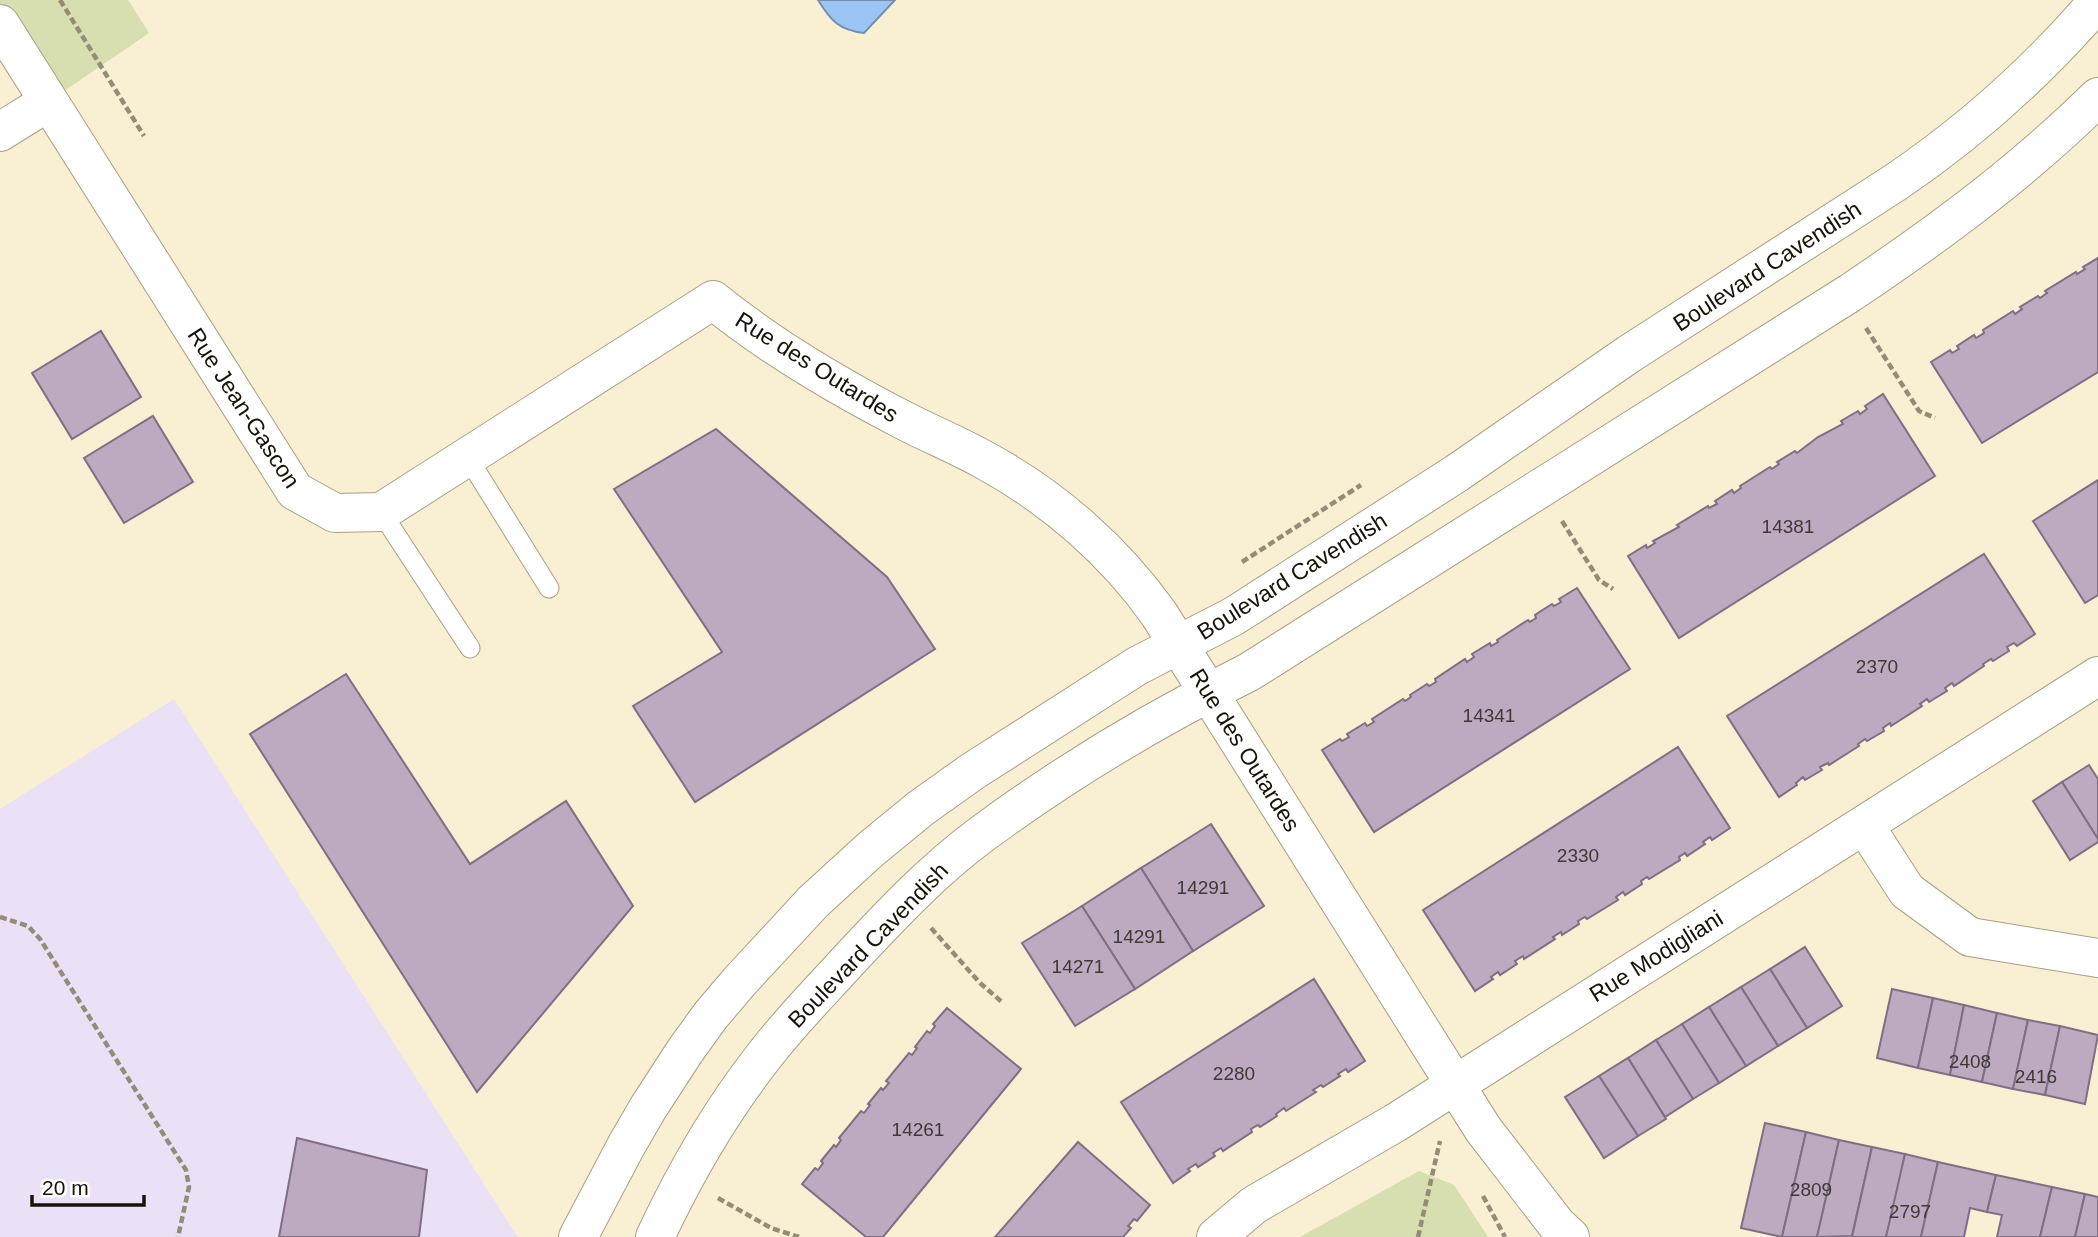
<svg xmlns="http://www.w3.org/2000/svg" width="2098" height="1237" viewBox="0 0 2098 1237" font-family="Arial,sans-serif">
  <rect width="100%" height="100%" fill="#f9efd2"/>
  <polygon fill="#ebe1f6" points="174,699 517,1236 517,1237 0,1237 0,809"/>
  <g fill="#d7deaf">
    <polygon points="0,0 128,0 149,33 48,102 0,25"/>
    <polygon points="1419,1171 1454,1185 1488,1237 1300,1237"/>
  </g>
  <path fill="#9ac5f4" stroke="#7290ad" stroke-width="2" d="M818,0H895L864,33C839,30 831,21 818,0Z"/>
  <g fill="#bda9c0" stroke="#806e84" stroke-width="2">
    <polygon points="2098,258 2098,372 1982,443 1931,362 1950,350 1952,353 1959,349 1957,346 1974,335 1976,338 1984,333 1983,330 2013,311 2015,314 2022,309 2020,307 2038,296 2040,298 2047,293 2045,291 2076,272 2077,274 2085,269 2083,267"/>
    <polygon points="101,331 141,397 72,439 32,373"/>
    <polygon points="1883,394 1935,476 1679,638 1628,556 1646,545 1647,548 1655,543 1653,541 1679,527 1677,525 1708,506 1709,508 1717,504 1715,501 1732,490 1734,493 1741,488 1740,486 1770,467 1772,469 1779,464 1777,462 1795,451 1797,453 1818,437 1843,424 1841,421 1858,411 1860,414 1867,409 1865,406"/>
    <polygon points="153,416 193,482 124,523 84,458"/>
    <polygon points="716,429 887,577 935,649 695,802 633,706 722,652 614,489"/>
    <polygon points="2098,480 2098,595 2085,603 2033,521"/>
    <polygon points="1984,554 2035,634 2017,646 2014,643 2007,647 2009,651 1993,661 1991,659 1983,664 1984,666 1954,686 1952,683 1945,688 1947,691 1929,702 1927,699 1920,704 1922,706 1891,726 1890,723 1883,728 1884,731 1867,741 1865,739 1858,744 1859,746 1829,765 1828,763 1820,767 1822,770 1805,780 1803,777 1796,783 1797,785 1779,797 1727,716"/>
    <polygon points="1577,588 1630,669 1374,832 1322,750 1340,739 1342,741 1349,737 1347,734 1365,723 1367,726 1374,722 1372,719 1403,699 1405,701 1411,697 1410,695 1427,684 1429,686 1436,682 1435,679 1465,659 1467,662 1474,657 1472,654 1490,643 1491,646 1498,642 1497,640 1528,620 1530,622 1536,618 1535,615 1552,604 1554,606 1561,602 1559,599"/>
    <polygon points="346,674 470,864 566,801 633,906 477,1092 250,734"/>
    <polygon points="1678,747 1730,828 1712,840 1710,837 1703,842 1705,844 1687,856 1685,853 1679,857 1680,860 1649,879 1647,877 1641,881 1642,884 1625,895 1623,892 1616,897 1618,900 1587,919 1585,917 1578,921 1579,924 1562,935 1561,932 1553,937 1555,939 1524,959 1523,956 1515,961 1517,964 1500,975 1498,972 1491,977 1493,979 1475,991 1423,910"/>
    <polygon points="2089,765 2098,779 2098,839 2062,782"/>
    <polygon points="2062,782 2098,839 2098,842 2070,860 2033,801"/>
    <polygon points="1211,824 1264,906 1193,951 1141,868"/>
    <polygon points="1141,868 1193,951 1135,989 1082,906"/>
    <polygon points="1082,906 1135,989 1075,1026 1022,943"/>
    <polygon points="1805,947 1842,1006 1807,1028 1770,969"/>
    <polygon points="1770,969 1807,1028 1778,1046 1741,987"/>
    <polygon points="1314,979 1365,1061 1348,1072 1346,1069 1338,1074 1340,1076 1323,1087 1321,1085 1313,1090 1316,1092 1286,1111 1284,1108 1276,1114 1277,1116 1260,1127 1258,1125 1251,1129 1252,1132 1223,1151 1221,1148 1213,1153 1215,1156 1198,1167 1196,1164 1188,1169 1190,1171 1173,1183 1121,1102"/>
    <polygon points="1741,987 1778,1046 1746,1066 1709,1007"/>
    <polygon points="1892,989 1933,998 1918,1068 1877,1058"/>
    <polygon points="1933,998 1964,1005 1950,1075 1918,1068"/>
    <polygon points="1964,1005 1997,1013 1982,1082 1950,1075"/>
    <polygon points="1709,1007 1746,1066 1719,1083 1682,1024"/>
    <polygon points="947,1008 1021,1069 883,1237 866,1237 802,1184 815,1168 818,1170 823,1163 821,1161 834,1145 836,1147 841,1140 839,1138 861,1111 864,1113 870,1105 868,1104 881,1088 883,1090 889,1083 886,1081 909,1053 912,1055 917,1048 915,1047 927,1031 930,1033 935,1026 933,1024"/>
    <polygon points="1997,1013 2028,1020 2013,1089 1982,1082"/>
    <polygon points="2028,1020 2060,1026 2045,1095 2013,1089"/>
    <polygon points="1682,1024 1719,1083 1693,1099 1656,1040"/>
    <polygon points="2060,1026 2098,1035 2085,1104 2045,1095"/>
    <polygon points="1656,1040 1693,1099 1665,1117 1628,1058"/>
    <polygon points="1628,1058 1666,1119 1638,1136 1599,1076"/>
    <polygon points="1599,1076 1638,1136 1604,1158 1565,1097"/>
    <polygon points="1765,1123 1806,1132 1782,1237 1741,1228"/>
    <polygon points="1806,1132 1839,1140 1819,1229 1817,1237 1782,1237"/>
    <polygon points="297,1138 427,1170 419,1237 279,1237"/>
    <polygon points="1839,1140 1872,1147 1852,1236 1817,1237"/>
    <polygon points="1078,1142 1150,1205 1137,1221 1134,1219 1128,1226 1131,1228 1123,1237 995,1237"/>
    <polygon points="1872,1147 1905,1154 1896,1197 1886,1237 1852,1237"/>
    <polygon points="1905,1154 1938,1162 1921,1237 1886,1237"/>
    <polygon points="1938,1162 1996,1175 1987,1212 1970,1208 1964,1237 1921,1237"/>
    <polygon points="1996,1175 2052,1187 2040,1237 1997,1237 2002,1215 1987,1212"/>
    <polygon points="2052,1187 2085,1194 2075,1237 2040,1237"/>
    <polygon points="2085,1194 2098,1197 2098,1237 2075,1237"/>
  </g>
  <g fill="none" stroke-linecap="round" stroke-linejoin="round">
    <g stroke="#a89f83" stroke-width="21">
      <g id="lane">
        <polyline points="468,458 549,588"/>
        <polyline points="381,512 470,648"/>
      </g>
    </g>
    <g stroke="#a89f83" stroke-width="40">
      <g id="street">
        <path d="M0,24L295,491L335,513L381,512L713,300C772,348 837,386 905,421C932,435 960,446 986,461C1054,498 1115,552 1159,614L1483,1129L1557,1225L1570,1237"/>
        <polyline points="0,132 48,102"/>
        <polyline points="1865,826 1907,891 1970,937 2098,958"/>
        <polyline points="1216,1237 1254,1205 1395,1123 2098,676"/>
      </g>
    </g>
    <g stroke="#a89f83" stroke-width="40">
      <g id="secondary">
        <path d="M578,1237L626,1146L648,1108L685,1051L711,1015L739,982L813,902L871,849L921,808L973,771L1137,666L1234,616L1457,473L1629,354L1896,182C1971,131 2039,70 2098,1"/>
        <path d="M655,1237C685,1173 720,1112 764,1056C790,1022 820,992 848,961C890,916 933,870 982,834C1066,772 1156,718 1249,672L1850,293C1938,234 2022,172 2098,97"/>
      </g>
    </g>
    <g stroke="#938c77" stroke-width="4.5" stroke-dasharray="7 3.5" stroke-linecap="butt">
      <polyline points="60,0 144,136"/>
      <polyline points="1866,328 1919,411 1935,418"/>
      <polyline points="1562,521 1599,580 1613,589"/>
      <polyline points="1242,562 1361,485"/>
      <polyline points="0,917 28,926 40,939 186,1170 189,1187 178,1237"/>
      <polyline points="931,928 980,983 1003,1003"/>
      <polyline points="1483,1196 1505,1237"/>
      <polyline points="718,1198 771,1228 799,1237"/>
      <polyline points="1418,1237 1440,1141"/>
    </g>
    <use href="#lane" stroke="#fff" stroke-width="19"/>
    <use href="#street" stroke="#fff" stroke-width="38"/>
    <use href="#secondary" stroke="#fff" stroke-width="38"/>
  </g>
  <g text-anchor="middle" stroke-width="6" stroke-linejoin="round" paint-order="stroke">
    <g font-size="19" fill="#403836">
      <text x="1788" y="533">14381</text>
      <text x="1877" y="673">2370</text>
      <text x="1489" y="722">14341</text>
      <text x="1578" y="862">2330</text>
      <text x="1203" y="894">14291</text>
      <text x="1139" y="943">14291</text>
      <text x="1078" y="973">14271</text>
      <text x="1970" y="1068">2408</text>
      <text x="1234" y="1080">2280</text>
      <text x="2036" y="1083">2416</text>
      <text x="918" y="1136">14261</text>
      <text x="1811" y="1196">2809</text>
      <text x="1910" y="1218">2797</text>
    </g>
    <g font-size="23" fill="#161308" stroke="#fff">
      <text transform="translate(1767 266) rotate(-33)" y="8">Boulevard Cavendish</text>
      <text transform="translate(817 367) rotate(32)" y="8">Rue des Outardes</text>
      <text transform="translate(244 408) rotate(57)" y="8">Rue Jean-Gascon</text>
      <text transform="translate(1292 576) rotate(-32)" y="8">Boulevard Cavendish</text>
      <text transform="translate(1245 750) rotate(58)" y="8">Rue des Outardes</text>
      <text transform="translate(868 945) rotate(-46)" y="8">Boulevard Cavendish</text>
      <text transform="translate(1656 956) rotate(-32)" y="8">Rue Modigliani</text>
    </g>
  </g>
  <path d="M32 1195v10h112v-10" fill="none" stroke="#161308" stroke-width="3.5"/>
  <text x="42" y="1195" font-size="21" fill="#161308" stroke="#ffffff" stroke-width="5" paint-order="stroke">20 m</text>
</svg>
